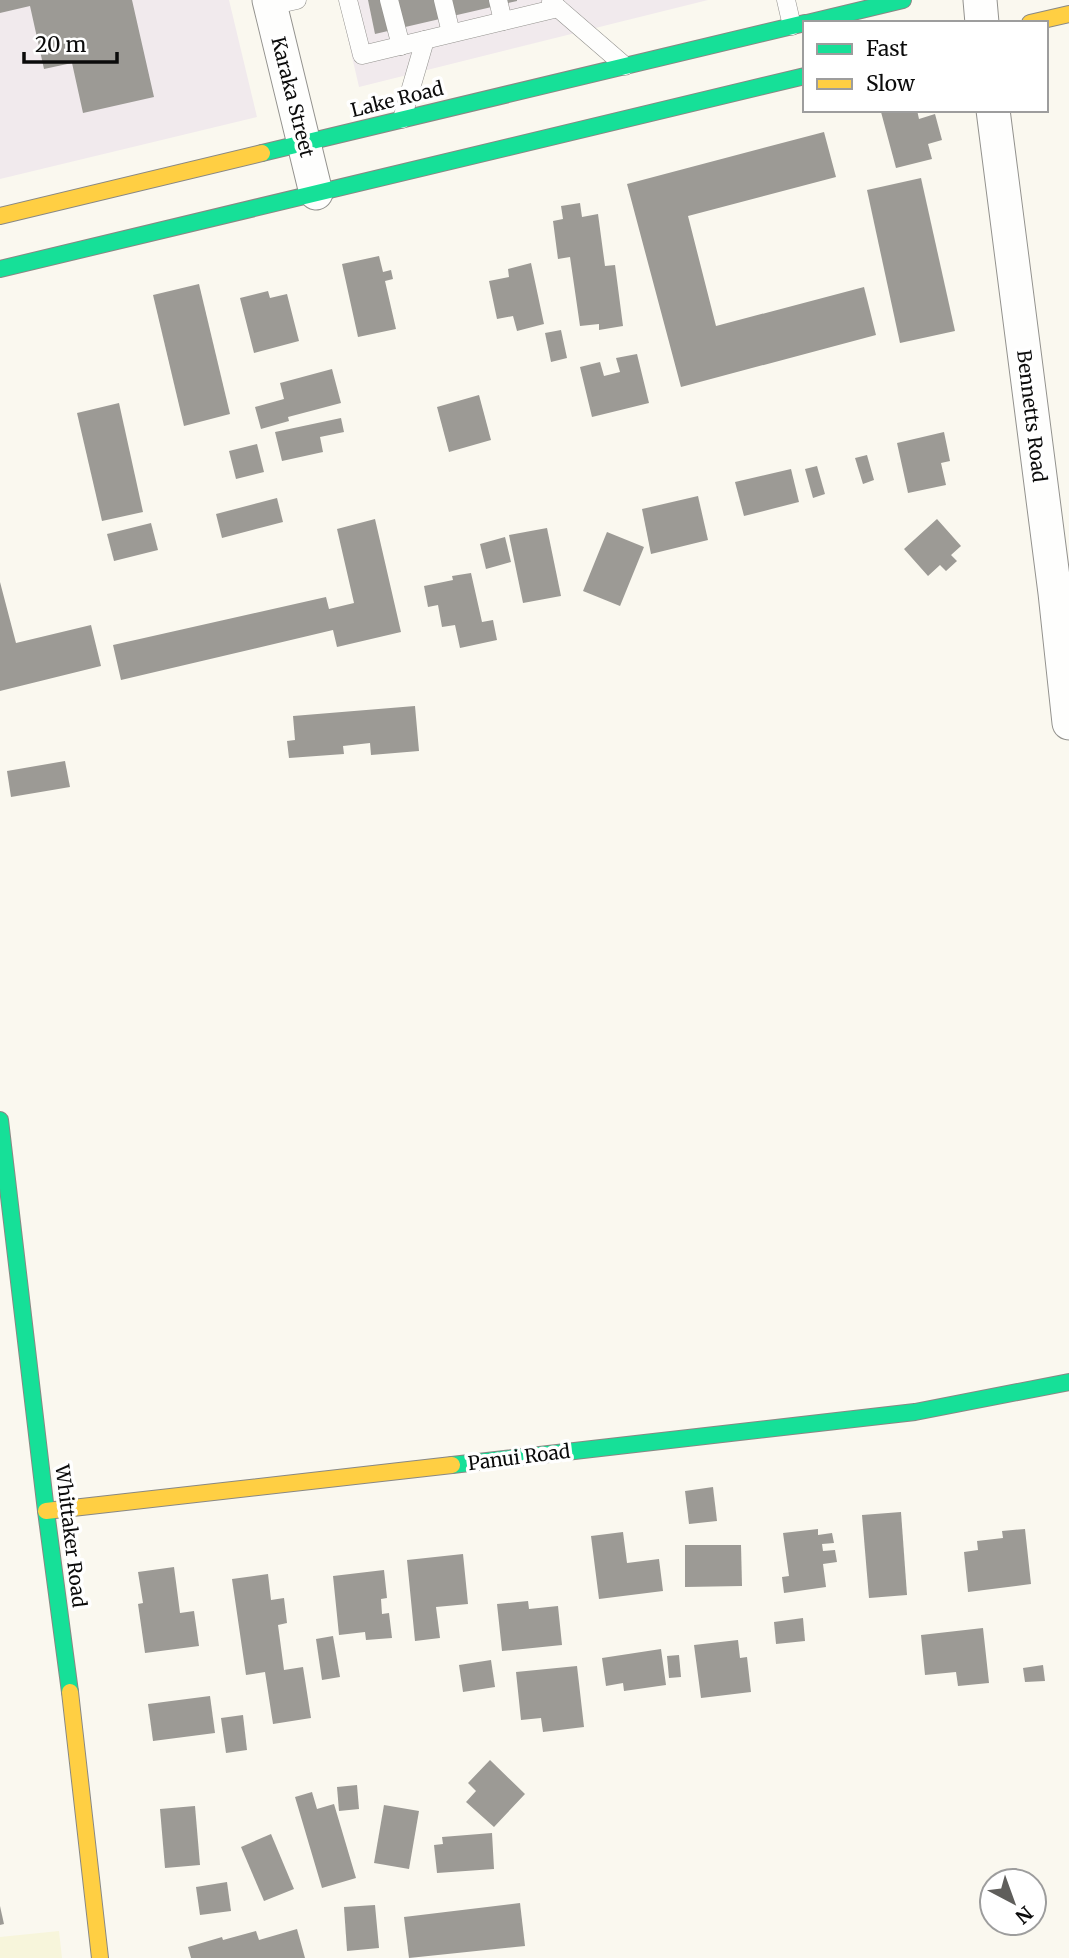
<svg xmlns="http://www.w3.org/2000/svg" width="1069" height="1958" viewBox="0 0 1069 1958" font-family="Merriweather,serif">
  <rect width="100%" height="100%" fill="#faf8ef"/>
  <g fill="#f1eaed">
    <polygon points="0,0 229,0 257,117 0,179"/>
    <polygon points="339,0 708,0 359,87"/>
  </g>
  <polygon fill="#f7f5db" points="59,1931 62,1958 0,1958 0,1937"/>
  <g fill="#9c9a95">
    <polygon points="0,0 132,0 154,97 83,113 72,63 44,69 30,6 0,13"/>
    <polygon points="368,0 517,0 517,1 375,34"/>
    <polygon points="889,110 917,110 919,119 935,114 942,140 928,144 932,159 896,168 881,112"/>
    <polygon points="824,132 836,177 688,216 716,326 864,287 876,335 681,387 627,184"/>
    <polygon points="921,178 955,331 900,343 867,190"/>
    <polygon points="580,203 582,217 598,214 605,266 615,265 623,326 599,330 599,324 580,326 570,257 558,259 553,221 563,219 561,206"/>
    <polygon points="379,256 383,272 391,270 393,279 385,281 396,329 358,337 342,264"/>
    <polygon points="531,263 544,324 517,331 513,316 497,319 489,281 509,277 508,269"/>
    <polygon points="199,284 230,414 184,426 153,295"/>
    <polygon points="268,291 270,298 287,294 299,341 254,353 240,298"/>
    <polygon points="561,330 567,358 551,362 545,333"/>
    <polygon points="637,354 649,403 592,417 580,367 600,362 604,376 620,372 616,358"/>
    <polygon points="332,369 341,403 288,417 289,421 261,429 255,407 284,399 280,383"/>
    <polygon points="479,395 491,440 449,452 437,407"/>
    <polygon points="119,403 143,512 102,521 77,413"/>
    <polygon points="341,418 344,432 320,437 323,452 282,461 275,432"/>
    <polygon points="944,432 950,461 941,463 946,485 908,493 897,443"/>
    <polygon points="257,444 264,472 236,479 229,451"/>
    <polygon points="867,455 874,480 863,484 855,458"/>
    <polygon points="817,466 825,494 813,498 805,469"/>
    <polygon points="791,469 799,502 744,516 735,482"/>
    <polygon points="698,496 708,540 651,554 642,509"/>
    <polygon points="277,498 283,522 222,538 216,514"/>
    <polygon points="375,519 401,632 337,647 333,630 121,680 113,645 326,597 329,609 354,603 337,529"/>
    <polygon points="937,519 961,546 951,555 957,561 946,571 940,565 928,576 904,549"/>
    <polygon points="151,523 158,550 114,561 107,534"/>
    <polygon points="547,528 561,596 523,603 509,535"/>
    <polygon points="607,532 644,547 620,606 583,591"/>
    <polygon points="505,537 511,562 486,569 480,544"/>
    <polygon points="471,573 482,622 493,620 497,640 460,648 455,625 442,627 438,605 428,607 424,586 453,580 452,576"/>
    <polygon points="0,582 16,643 91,625 101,666 0,691"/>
    <polygon points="415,706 419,751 371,755 370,743 343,746 344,754 289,758 287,741 295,740 293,716"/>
    <polygon points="65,761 70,787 11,797 7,771"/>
    <polygon points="713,1487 717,1521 689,1524 685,1491"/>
    <polygon points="901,1512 907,1595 869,1598 862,1515"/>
    <polygon points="818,1529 818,1535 832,1533 834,1543 822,1544 823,1551 835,1550 837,1562 823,1564 826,1587 784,1593 782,1577 789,1576 783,1533"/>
    <polygon points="1025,1529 1031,1584 968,1592 964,1552 978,1550 977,1541 1003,1538 1002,1531"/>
    <polygon points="623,1532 627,1563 659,1559 663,1591 599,1599 591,1536"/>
    <polygon points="685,1545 741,1545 742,1586 685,1587"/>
    <polygon points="463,1554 468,1604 436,1607 440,1638 415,1641 407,1560"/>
    <polygon points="174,1567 180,1613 194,1611 199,1646 145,1653 138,1604 143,1603 138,1572"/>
    <polygon points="384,1570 387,1598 381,1599 382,1614 389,1613 392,1638 366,1640 365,1632 339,1635 333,1576"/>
    <polygon points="268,1574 271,1600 284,1598 287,1623 278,1625 284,1670 303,1667 311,1718 273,1724 265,1672 246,1675 232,1579"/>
    <polygon points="528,1601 529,1609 558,1606 562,1645 502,1651 497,1604"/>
    <polygon points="803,1618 805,1641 776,1644 774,1622"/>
    <polygon points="983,1628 989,1683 958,1686 956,1672 925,1675 921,1635"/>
    <polygon points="333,1636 340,1677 322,1680 316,1639"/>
    <polygon points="738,1640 740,1658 747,1657 751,1692 701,1698 694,1645"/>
    <polygon points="661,1649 666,1685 624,1691 623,1683 606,1686 602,1658"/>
    <polygon points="679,1655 681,1677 669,1678 667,1656"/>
    <polygon points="491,1660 495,1687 463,1692 459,1665"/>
    <polygon points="1043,1665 1045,1681 1025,1682 1023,1668"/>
    <polygon points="577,1666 584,1727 543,1732 541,1718 521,1720 516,1672"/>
    <polygon points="210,1696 215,1733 153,1741 148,1704"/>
    <polygon points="243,1715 247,1750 226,1753 221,1718"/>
    <polygon points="490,1760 525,1794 494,1827 466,1802 476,1791 468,1783"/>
    <polygon points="357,1785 359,1809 339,1811 337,1787"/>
    <polygon points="312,1792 317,1809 334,1804 356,1878 322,1888 295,1797"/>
    <polygon points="384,1805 419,1811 409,1869 374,1863"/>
    <polygon points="195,1806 200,1865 165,1868 160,1809"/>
    <polygon points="492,1833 494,1869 437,1873 434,1845 443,1844 442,1837"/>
    <polygon points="271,1834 294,1889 264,1901 241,1847"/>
    <polygon points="227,1882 231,1911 200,1915 196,1887"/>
    <polygon points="520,1903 525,1946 409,1958 404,1917"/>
    <polygon points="375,1905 379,1948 347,1951 344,1907"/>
    <polygon points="0,1906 4,1924 0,1925"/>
    <polygon points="297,1929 305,1958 191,1958 188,1947 222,1937 223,1940 256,1931 259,1940"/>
  </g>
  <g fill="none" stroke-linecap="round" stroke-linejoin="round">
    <g stroke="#93928e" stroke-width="19">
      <g id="lane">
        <polyline points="348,0 362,55 558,8"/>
        <polyline points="389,0 401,46"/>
        <polyline points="443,0 451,33"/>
        <polyline points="498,0 503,21"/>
        <polyline points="786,0 792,26"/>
        <polyline points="551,2 625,66"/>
        <polyline points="270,6 297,0"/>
        <polyline points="402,119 425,40"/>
      </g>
    </g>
    <g stroke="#93928e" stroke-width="35">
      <g id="street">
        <polyline points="269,0 316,193"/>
        <polyline points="980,0 982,23"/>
        <polyline points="993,110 1055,593 1069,723"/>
      </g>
    </g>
    <g stroke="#898884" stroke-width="18">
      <g id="fast">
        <polyline points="807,23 903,0"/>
        <polyline points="262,153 805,23"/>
        <polyline points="0,269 805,76"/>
        <polyline points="0,1120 46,1511 70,1692"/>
        <polyline points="452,1465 915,1412 1069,1382"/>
      </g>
    </g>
    <g stroke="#898884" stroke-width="18">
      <g id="slow">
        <polyline points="1030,23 1069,14"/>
        <polyline points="0,216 262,153"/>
        <polyline points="46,1511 452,1465"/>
        <polyline points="70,1692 100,1958"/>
      </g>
    </g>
    <use href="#lane" stroke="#fefefd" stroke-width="18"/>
    <use href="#street" stroke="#fefefd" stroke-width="33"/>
    <use href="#fast" stroke="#16e098" stroke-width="16"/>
    <use href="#slow" stroke="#ffcf43" stroke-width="16"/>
  </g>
  <g text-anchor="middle" stroke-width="7" stroke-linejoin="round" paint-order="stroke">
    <g font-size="19" fill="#0b0b0b" stroke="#fff">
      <text transform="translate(293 97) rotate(76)" y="7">Karaka Street</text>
      <text transform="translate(397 99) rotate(-14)" y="7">Lake Road</text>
      <text transform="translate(1032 416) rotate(83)" y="7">Bennetts Road</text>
      <text transform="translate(519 1457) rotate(-7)" y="7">Panui Road</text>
      <text transform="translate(71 1536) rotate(83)" y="7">Whittaker Road</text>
    </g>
  </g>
  <rect x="803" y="21" width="245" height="91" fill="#ffffff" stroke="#9d9d9d" stroke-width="2"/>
  <rect x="817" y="44" width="35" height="10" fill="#16e098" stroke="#9d9d9d" stroke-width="2"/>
  <text x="866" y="56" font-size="21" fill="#0b0b0b">Fast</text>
  <rect x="817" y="79" width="35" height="10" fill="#ffcf43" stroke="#9d9d9d" stroke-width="2"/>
  <text x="866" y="91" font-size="21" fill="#0b0b0b">Slow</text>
  <g transform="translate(1013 1902) rotate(139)"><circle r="33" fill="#ffffff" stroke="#9d9d9d" stroke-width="2"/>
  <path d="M0-5L12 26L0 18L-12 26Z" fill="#5f5e5b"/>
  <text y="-10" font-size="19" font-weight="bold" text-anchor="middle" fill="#0b0b0b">N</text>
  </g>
  <path d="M24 52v10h93v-10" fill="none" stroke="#0b0b0b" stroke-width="3.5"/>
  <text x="35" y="52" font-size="21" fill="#0b0b0b" stroke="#ffffff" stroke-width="5" paint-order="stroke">20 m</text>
</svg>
